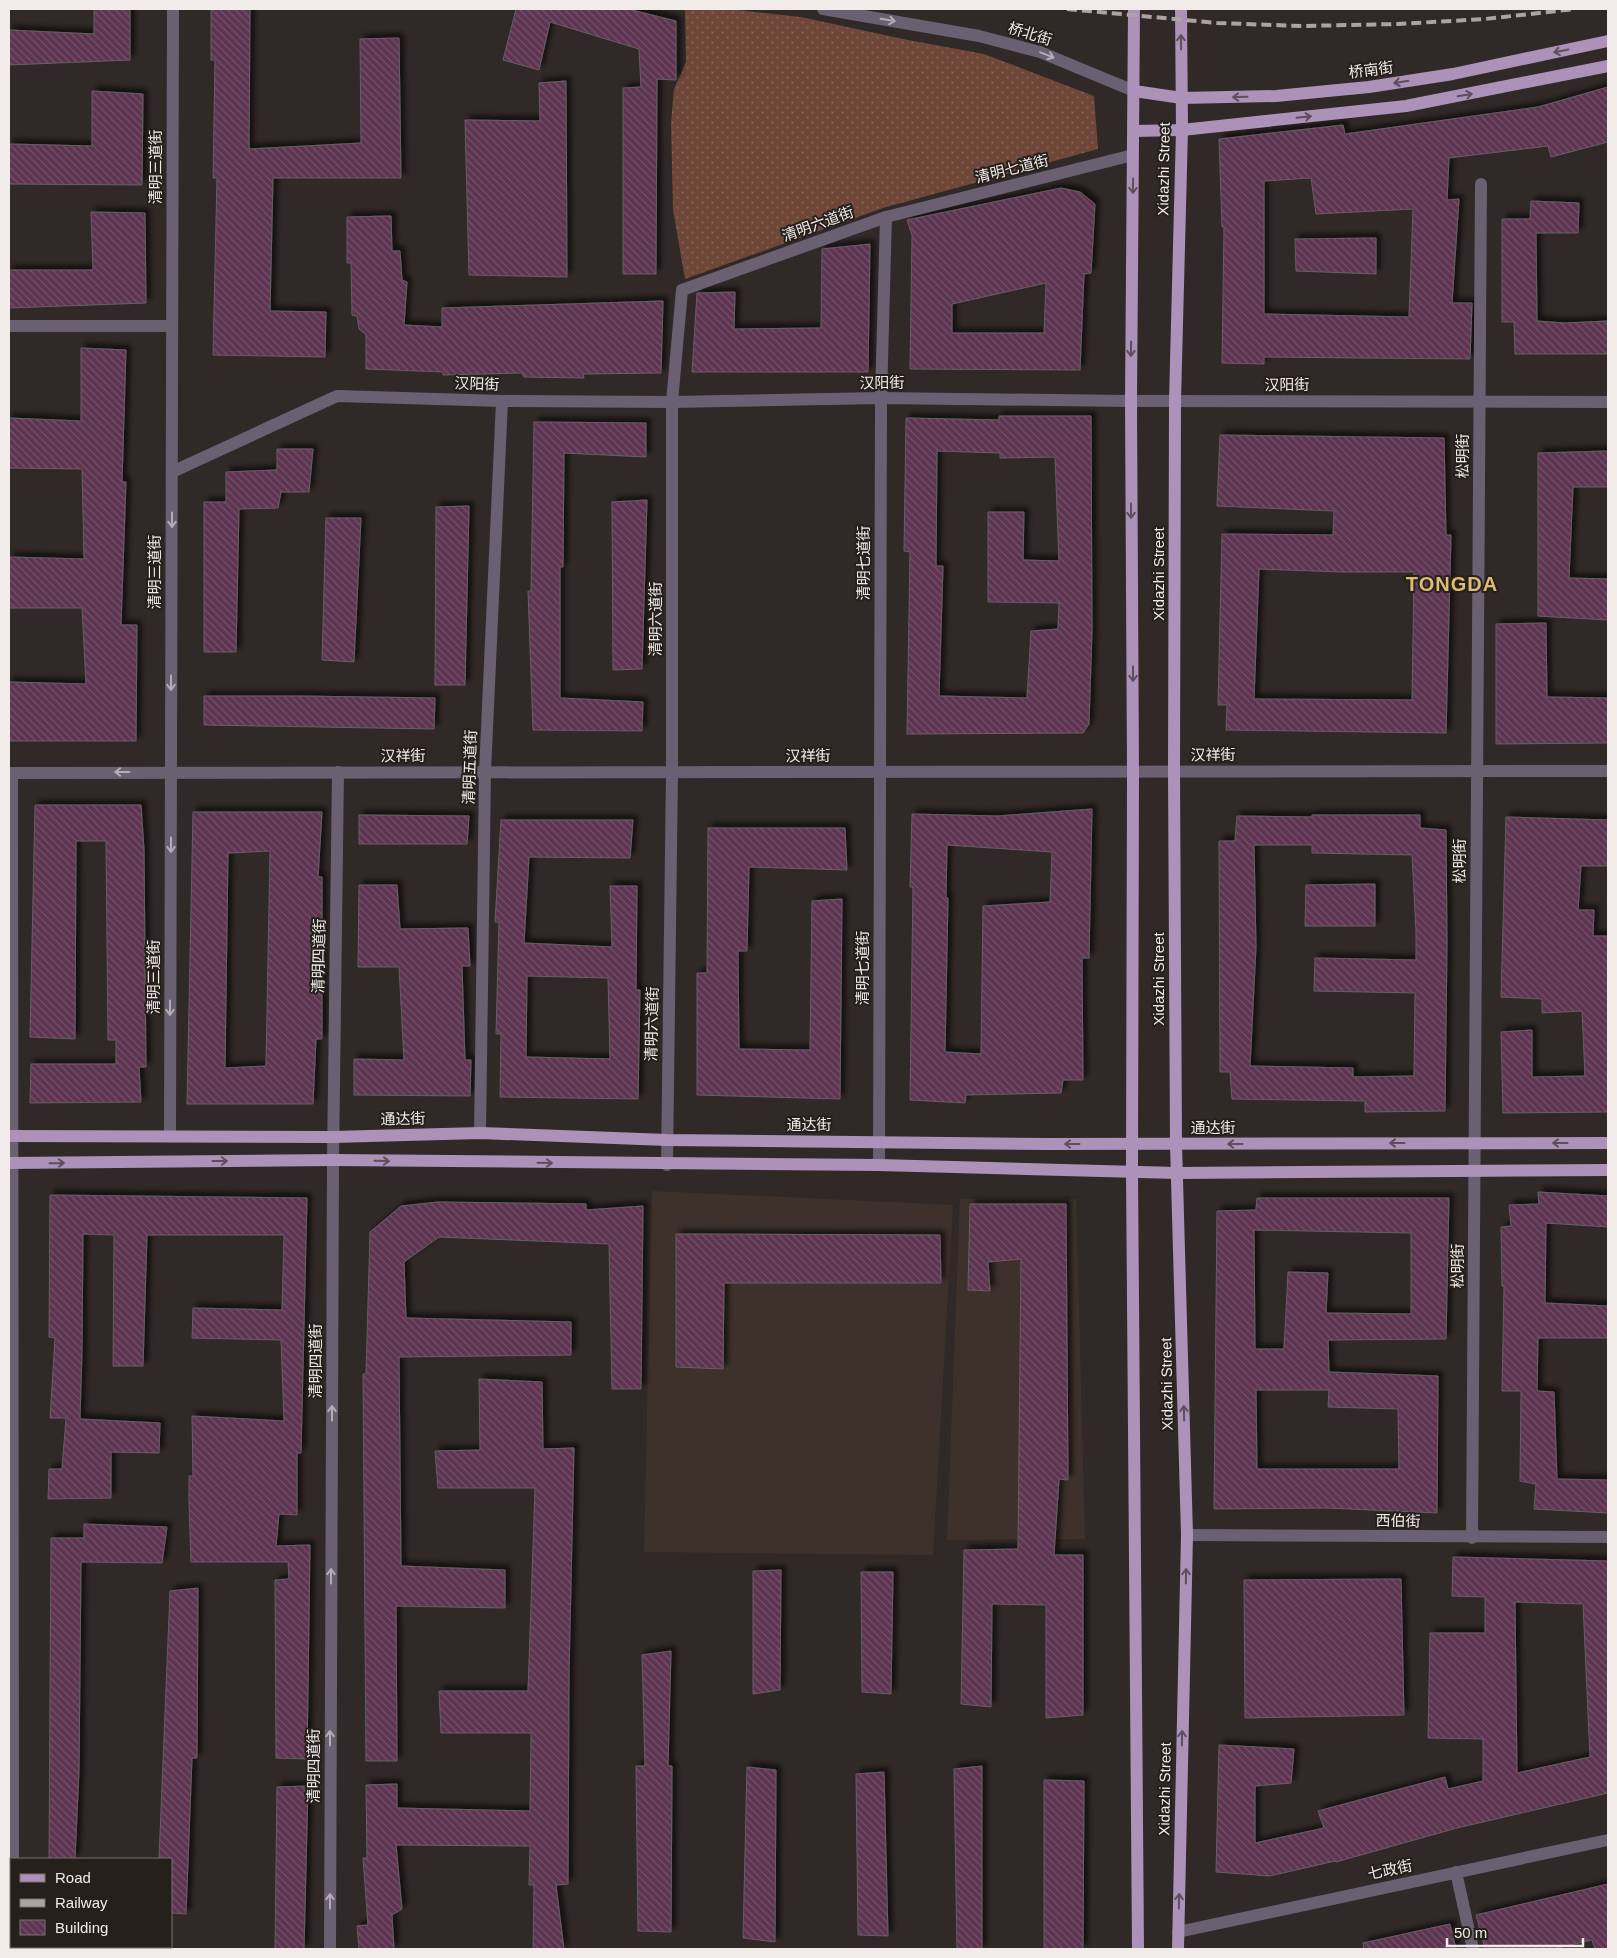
<svg xmlns="http://www.w3.org/2000/svg" width="1617" height="1958" viewBox="0 0 1617 1958" font-family="Arial,'Noto Sans SC',sans-serif">
  <defs>
    <pattern id="grass-dots" width="8" height="8" patternUnits="userSpaceOnUse" patternTransform="scale(1.25)"><rect width="8" height="8" fill="#6e4738"/><path d="M2 2h.1M6 6h.1" fill="none" stroke="#836255" stroke-width="1.8" stroke-linecap="round"/></pattern>
    <pattern id="building-back-hatch" width="6" height="6" patternUnits="userSpaceOnUse" patternTransform="scale(1.25)"><rect width="6" height="6" fill="#5d3451"/><path d="M-1 5l2 2M0 0l6 6M5-1l2 2" fill="none" stroke="#75526a"/></pattern>
    <filter id="shadow"><feDropShadow dx="4.5" dy="-4.5" stdDeviation="2.5" flood-color="#0009"/></filter>
  </defs>
  <rect width="100%" height="100%" fill="#302927"/>
  <g fill="#3e312c">
    <polygon points="652,1191 953,1205 933,1555 644,1552"/>
    <polygon points="960,1199 1076,1199 1085,1539 947,1540"/>
  </g>
  <polygon fill="url(#grass-dots)" points="685,9 729,9 801,17 903,39 984,54 1094,96 1098,149 883,208 685,279 673,210 671,123 674,89 686,62"/>
  <g fill="url(#building-back-hatch)" stroke="#665f63" fill-rule="evenodd" filter="url(#shadow)">
    <polygon points="94,9 130,9 130,60 9,65 9,30 94,34"/>
    <polygon points="211,9 250,9 249,149 361,143 360,39 399,38 401,178 273,178 270,311 326,312 325,357 213,355 217,178 213,178 215,60 211,60"/>
    <polygon points="516,9 628,9 676,21 676,80 657,79 656,274 623,274 623,88 641,87 639,49 550,22 539,70 503,60"/>
    <polygon points="566,81 567,277 469,275 465,120 540,121 539,83"/>
    <path d="M1608,87V142L1551,157L1548,146L1449,158L1447,200L1459,199L1452,303H1472L1470,359L1264,357V364L1222,363L1224,227H1222L1219,139L1343,125L1345,134L1538,107ZM1311,178L1316,214L1413,209L1409,317L1264,314V181Z"/>
    <polygon points="92,91 143,94 142,185 9,184 9,144 92,146"/>
    <path d="M1061,188L1080,192L1095,204L1091,273L1084,274L1080,370L910,369L912,235L907,220ZM1046,283L1044,333H952V304Z"/>
    <polygon points="1531,201 1579,203 1578,233 1536,233 1537,321 1565,323 1608,321 1608,354 1515,354 1514,322 1502,322 1502,219 1530,219"/>
    <polygon points="91,212 145,213 146,303 9,308 9,270 93,270"/>
    <polygon points="391,216 392,251 400,251 402,280 407,282 404,325 442,327 442,308 663,301 661,373 583,374 584,378 524,377 522,373 443,375 443,372 366,369 366,335 359,329 357,316 352,315 351,263 347,263 347,217"/>
    <polygon points="1376,238 1376,274 1296,271 1295,239"/>
    <polygon points="870,244 868,372 692,372 697,293 735,292 734,329 821,328 822,249"/>
    <polygon points="81,348 126,350 122,482 126,482 121,625 137,625 136,741 9,741 9,682 86,684 82,608 9,608 9,557 84,559 82,469 9,468 9,418 81,421"/>
    <path d="M999,416H1091L1092,631L1089,724L1083,733L907,734L910,552L904,551L906,418L999,420ZM937,451L1000,453V458L1055,457L1059,561L1023,560L1024,512H988V602L1059,603L1058,629L1031,631L1027,698L939,696L943,566H936Z"/>
    <polygon points="534,422 646,423 646,457 564,453 563,567 560,567 560,698 643,702 642,731 533,730 528,591 531,591"/>
    <path d="M1220,435L1444,438L1446,535H1451L1446,733L1226,730L1227,705H1218L1222,534L1333,535L1334,511L1217,506ZM1259,569L1341,572H1414L1412,700L1254,699Z"/>
    <polygon points="277,449 313,449 309,492 281,492 278,508 239,509 236,652 204,652 204,502 226,502 226,472 277,470"/>
    <polygon points="1608,451 1608,487 1573,487 1569,578 1608,579 1608,620 1538,616 1538,453"/>
    <polygon points="647,500 642,669 613,670 612,502"/>
    <polygon points="469,506 465,685 435,685 436,507"/>
    <polygon points="326,518 361,518 354,662 322,660"/>
    <polygon points="1546,623 1547,697 1608,698 1608,743 1496,744 1496,624"/>
    <polygon points="204,696 300,696 435,698 434,729 204,725"/>
    <polygon points="35,805 141,805 144,850 146,1067 139,1067 141,1102 30,1103 31,1064 116,1064 116,1040 108,1040 106,841 76,841 75,1039 30,1037"/>
    <path d="M1092,809L1089,958H1082L1083,1080H1063L1061,1093L966,1095L965,1103L910,1100L913,887H910L912,814L998,816ZM947,845L1052,852L1050,902L983,906L981,1054L945,1052L948,898H946Z"/>
    <path d="M193,812H322L318,877H322V1039H316L313,1104H187ZM270,851L266,1066L225,1068L228,853Z"/>
    <polygon points="359,815 469,816 467,844 359,844"/>
    <path d="M1312,815H1420V828L1446,830L1447,943L1445,1111L1365,1112V1101L1232,1099L1230,1072H1220L1219,841H1235L1237,816L1312,817ZM1254,845H1312V853L1412,855L1416,931V960L1315,958L1314,991L1415,993L1414,1076L1353,1077V1068L1250,1066L1256,947Z"/>
    <polygon points="1506,817 1608,820 1608,866 1581,866 1578,910 1594,910 1593,936 1608,936 1608,1112 1503,1113 1501,1032 1532,1030 1532,1077 1585,1076 1582,1011 1542,1013 1542,999 1501,997"/>
    <path d="M501,820H633L630,858L529,857L524,943L612,947L610,886H637L636,990H640L638,1099L500,1097L501,1034H496L499,922H495ZM527,976L608,978L610,1059L526,1057Z"/>
    <polygon points="708,828 845,828 847,870 749,867 747,951 738,951 739,1049 810,1050 812,901 842,899 840,1099 697,1095 697,973 707,973"/>
    <polygon points="1375,884 1375,926 1305,926 1306,885"/>
    <polygon points="359,885 397,885 400,929 468,928 470,966 462,966 465,1060 471,1060 470,1096 354,1095 354,1059 404,1060 399,967 358,967"/>
    <polygon points="1538,1192 1608,1196 1608,1227 1546,1223 1545,1303 1608,1306 1608,1338 1538,1338 1537,1391 1554,1392 1557,1479 1608,1480 1608,1513 1534,1509 1536,1484 1520,1481 1521,1391 1502,1391 1504,1286 1502,1286 1501,1227 1511,1226 1509,1205 1539,1204"/>
    <polygon points="50,1195 307,1198 301,1453 297,1453 297,1515 279,1514 276,1546 310,1545 307,1759 276,1758 275,1580 289,1579 288,1562 191,1562 189,1502 189,1476 193,1476 192,1416 284,1421 281,1340 192,1338 193,1308 282,1310 284,1235 147,1235 143,1366 113,1366 114,1235 83,1234 82,1351 80,1419 160,1423 159,1453 111,1452 111,1498 48,1499 49,1469 62,1469 66,1418 50,1418 55,1338 49,1337"/>
    <path d="M1257,1198H1449L1446,1339L1328,1340L1329,1372L1438,1376L1437,1513L1327,1508L1214,1509L1217,1211L1256,1210ZM1254,1230L1411,1233V1314L1326,1313L1328,1273L1288,1272L1284,1349H1255ZM1256,1390H1329L1328,1407L1398,1409L1399,1469H1257Z"/>
    <polygon points="438,1202 586,1204 586,1210 643,1206 641,1389 612,1389 609,1244 439,1237 404,1262 406,1318 571,1322 571,1355 399,1357 401,1566 505,1570 505,1608 396,1606 397,1761 366,1761 363,1374 366,1374 370,1232 401,1206"/>
    <polygon points="970,1204 1066,1204 1068,1480 1059,1479 1054,1555 1083,1555 1083,1715 1046,1718 1046,1605 992,1604 991,1707 961,1704 964,1550 1018,1549 1021,1259 988,1262 990,1291 968,1290"/>
    <polygon points="676,1234 940,1235 941,1283 724,1283 723,1369 676,1367"/>
    <polygon points="479,1379 542,1382 543,1449 574,1448 569,1674 568,1884 556,1885 564,1949 533,1949 534,1885 529,1885 530,1846 396,1845 402,1909 392,1915 394,1949 359,1949 357,1926 368,1925 363,1858 367,1858 366,1785 397,1784 397,1808 530,1811 531,1733 441,1733 439,1691 528,1691 535,1488 438,1488 435,1451 480,1450"/>
    <polygon points="84,1524 167,1527 162,1563 81,1562 79,1770 75,1859 49,1859 51,1538 84,1538"/>
    <path d="M1453,1557L1608,1561V1793L1457,1828L1336,1862L1335,1861L1270,1876L1216,1872L1219,1745L1294,1749L1291,1783L1255,1786V1843L1324,1828L1318,1811L1445,1777L1448,1789L1483,1781V1739L1428,1738L1430,1633H1485V1597L1452,1596ZM1515,1602L1583,1604L1590,1757L1517,1773Z"/>
    <polygon points="781,1570 780,1690 753,1694 753,1571"/>
    <polygon points="861,1572 893,1572 891,1694 862,1692"/>
    <polygon points="1401,1579 1404,1715 1245,1718 1244,1580"/>
    <polygon points="198,1588 197,1758 192,1758 186,1914 171,1913 171,1859 159,1859 170,1591"/>
    <polygon points="671,1651 668,1766 672,1766 671,1932 638,1931 636,1766 645,1766 642,1655"/>
    <polygon points="982,1766 982,1949 957,1949 954,1769"/>
    <polygon points="747,1767 776,1770 775,1942 743,1938"/>
    <polygon points="884,1772 888,1936 858,1935 856,1774"/>
    <polygon points="1044,1780 1084,1781 1083,1949 1044,1949"/>
    <polygon points="308,1786 304,1949 275,1949 277,1787"/>
    <polygon points="1608,1884 1608,1949 1595,1949 1592,1940 1552,1949 1485,1949 1476,1915"/>
    <polygon points="1450,1924 1456,1949 1364,1949 1363,1943"/>
  </g>
  <g fill="none" stroke-linecap="round" stroke-linejoin="round">
    <g stroke="#6b5f72" stroke-width="12">
      <polyline points="823,9 979,36 1040,52 1134,91"/>
      <polyline points="9,326 172,326"/>
      <polyline points="172,472 337,396 502,401 672,402 881,398 1131,401 1608,402"/>
      <polyline points="9,773 1608,771"/>
      <polyline points="12,773 13,1859"/>
      <polyline points="480,1133 485,772 502,401"/>
      <polyline points="170,1136 173,9"/>
      <polyline points="667,1165 672,772 672,402 682,290 886,217"/>
      <polyline points="879,1165 881,398 886,217 1133,155"/>
      <polyline points="1187,1535 1608,1537"/>
      <polyline points="1472,1538 1481,184"/>
      <polyline points="1456,1872 1473,1949"/>
      <polyline points="1178,1932 1608,1840"/>
      <polyline points="13,1947 13,1949"/>
      <polyline points="330,1949 333,1160 338,772"/>
    </g>
    <g stroke="#ac92b8" stroke-width="12">
      <polyline points="1134,9 1131,401 1133,772 1132,1171 1138,1949"/>
      <polyline points="1134,91 1182,98 1276,96 1369,87 1453,74 1608,41"/>
      <polyline points="1134,131 1182,130 1406,106 1608,66"/>
      <polyline points="9,1136 333,1137 480,1133 667,1140 1047,1144 1608,1143"/>
      <polyline points="9,1163 333,1160 879,1165 1177,1173 1608,1170"/>
      <polyline points="1178,1949 1187,1535 1176,1144 1174,772 1175,401 1182,130 1181,9"/>
    </g>
    <polyline stroke="#aaa5a3" stroke-width="4" stroke-dasharray="10 5" stroke-linecap="butt" points="1067,9 1217,23 1301,26 1398,24 1485,19 1575,9"/>
  </g>
  <defs><path id="oneway-shaft" d="M-6 0H5M1.5-3L5.5 0L1.5 3" fill="none" stroke-width="1.6" stroke-linecap="round" stroke-linejoin="round" transform="scale(1.25)"/></defs>
  <g stroke="#b5adb4">
    <use href="#oneway-shaft" transform="translate(888 20) rotate(10)"/>
    <use href="#oneway-shaft" transform="translate(1047 55) rotate(22)"/>
    <use href="#oneway-shaft" transform="translate(172 520) rotate(90)"/>
    <use href="#oneway-shaft" transform="translate(171 683) rotate(90)"/>
    <use href="#oneway-shaft" transform="translate(122 772) rotate(180)"/>
    <use href="#oneway-shaft" transform="translate(171 845) rotate(90)"/>
    <use href="#oneway-shaft" transform="translate(170 1008) rotate(90)"/>
    <use href="#oneway-shaft" transform="translate(332 1413) rotate(-90)"/>
    <use href="#oneway-shaft" transform="translate(331 1576) rotate(-90)"/>
    <use href="#oneway-shaft" transform="translate(330 1738) rotate(-90)"/>
    <use href="#oneway-shaft" transform="translate(330 1901) rotate(-90)"/>
  </g>
  <g stroke="#5c4e5b">
    <use href="#oneway-shaft" transform="translate(1181 42) rotate(-91)"/>
    <use href="#oneway-shaft" transform="translate(1561 51) rotate(168)"/>
    <use href="#oneway-shaft" transform="translate(1401 82) rotate(171)"/>
    <use href="#oneway-shaft" transform="translate(1465 95) rotate(-10)"/>
    <use href="#oneway-shaft" transform="translate(1240 97) rotate(179)"/>
    <use href="#oneway-shaft" transform="translate(1304 117) rotate(-6)"/>
    <use href="#oneway-shaft" transform="translate(1133 186) rotate(91)"/>
    <use href="#oneway-shaft" transform="translate(1131 349) rotate(91)"/>
    <use href="#oneway-shaft" transform="translate(1131 511) rotate(90)"/>
    <use href="#oneway-shaft" transform="translate(1133 674) rotate(90)"/>
    <use href="#oneway-shaft" transform="translate(1397 1143) rotate(180)"/>
    <use href="#oneway-shaft" transform="translate(1560 1143) rotate(-180)"/>
    <use href="#oneway-shaft" transform="translate(1072 1144) rotate(180)"/>
    <use href="#oneway-shaft" transform="translate(1235 1144) rotate(180)"/>
    <use href="#oneway-shaft" transform="translate(220 1161)"/>
    <use href="#oneway-shaft" transform="translate(382 1161) rotate(1)"/>
    <use href="#oneway-shaft" transform="translate(57 1163) rotate(-1)"/>
    <use href="#oneway-shaft" transform="translate(545 1163) rotate(1)"/>
    <use href="#oneway-shaft" transform="translate(1184 1413) rotate(-91)"/>
    <use href="#oneway-shaft" transform="translate(1186 1576) rotate(-89)"/>
    <use href="#oneway-shaft" transform="translate(1182 1738) rotate(-89)"/>
    <use href="#oneway-shaft" transform="translate(1179 1901) rotate(-89)"/>
  </g>
  <g text-anchor="middle" stroke-width="4" stroke-linejoin="round" paint-order="stroke">
    <g font-size="15" fill="#f1ecea" stroke="#26201d">
      <text transform="translate(1030 34) rotate(17)" y="5">桥北街</text>
      <text transform="translate(1371 70) rotate(-7)" y="5">桥南街</text>
      <text transform="translate(156 167) rotate(-90)" y="5">清明三道街</text>
      <text transform="translate(1012 169) rotate(-14)" y="5">清明七道街</text>
      <text transform="translate(1164 169) rotate(-89)" y="5">Xidazhi Street</text>
      <text transform="translate(818 224) rotate(-20)" y="5">清明六道街</text>
      <text x="882" y="388">汉阳街</text>
      <text transform="translate(477 384) rotate(2)" y="5">汉阳街</text>
      <text x="1287" y="390">汉阳街</text>
      <text transform="translate(1463 456) rotate(-90)" y="5">松明街</text>
      <text transform="translate(864 563) rotate(-90)" y="5">清明七道街</text>
      <text transform="translate(155 572) rotate(-90)" y="5">清明三道街</text>
      <text transform="translate(1159 574) rotate(-90)" y="5">Xidazhi Street</text>
      <text transform="translate(656 619) rotate(-90)" y="5">清明六道街</text>
      <text x="1213" y="760">汉祥街</text>
      <text x="403" y="761">汉祥街</text>
      <text x="808" y="761">汉祥街</text>
      <text transform="translate(470 767) rotate(-88)" y="5">清明五道街</text>
      <text transform="translate(1460 861) rotate(-90)" y="5">松明街</text>
      <text transform="translate(319 956) rotate(-89)" y="5">清明四道街</text>
      <text transform="translate(863 968) rotate(-90)" y="5">清明七道街</text>
      <text transform="translate(154 977) rotate(-90)" y="5">清明三道街</text>
      <text transform="translate(1159 979) rotate(-90)" y="5">Xidazhi Street</text>
      <text transform="translate(652 1024) rotate(-89)" y="5">清明六道街</text>
      <text transform="translate(403 1119) rotate(-1)" y="5">通达街</text>
      <text x="809" y="1130">通达街</text>
      <text x="1213" y="1133">通达街</text>
      <text transform="translate(1458 1266) rotate(-90)" y="5">松明街</text>
      <text transform="translate(316 1361) rotate(-90)" y="5">清明四道街</text>
      <text transform="translate(1167 1384) rotate(-91)" y="5">Xidazhi Street</text>
      <text transform="translate(1398 1521) rotate(1)" y="5">西伯街</text>
      <text transform="translate(314 1766) rotate(-90)" y="5">清明四道街</text>
      <text transform="translate(1165 1789) rotate(-89)" y="5">Xidazhi Street</text>
      <text transform="translate(1390 1870) rotate(-12)" y="5">七政街</text>
    </g>
    <g font-size="20" font-weight="bold" letter-spacing="1" fill="#dcbd73" stroke="#26201d">
      <text x="1452" y="591">TONGDA</text>
    </g>
  </g>
  <rect width="1617" height="1958" fill="none" stroke="#f1ecea" stroke-width="20"/>
  <rect x="10" y="1858" width="162" height="90" fill="#26201d" stroke="#77726f"/>
  <rect x="20" y="1874" width="25" height="8" fill="#ac92b8" stroke="#77726f"/>
  <text x="55" y="1883" font-size="15" fill="#f1ecea">Road</text>
  <rect x="20" y="1899" width="25" height="8" fill="#aaa5a3" stroke="#77726f"/>
  <text x="55" y="1908" font-size="15" fill="#f1ecea">Railway</text>
  <rect x="20" y="1920" width="25" height="15" fill="url(#building-back-hatch)" stroke="#77726f"/>
  <text x="55" y="1933" font-size="15" fill="#f1ecea">Building</text>
  <path d="M1447 1938v8h136v-8" fill="none" stroke="#f1ecea" stroke-width="2.5"/>
  <text x="1454" y="1938" font-size="15" fill="#f1ecea" stroke="#26201d" stroke-width="4" paint-order="stroke">50 m</text>
</svg>
